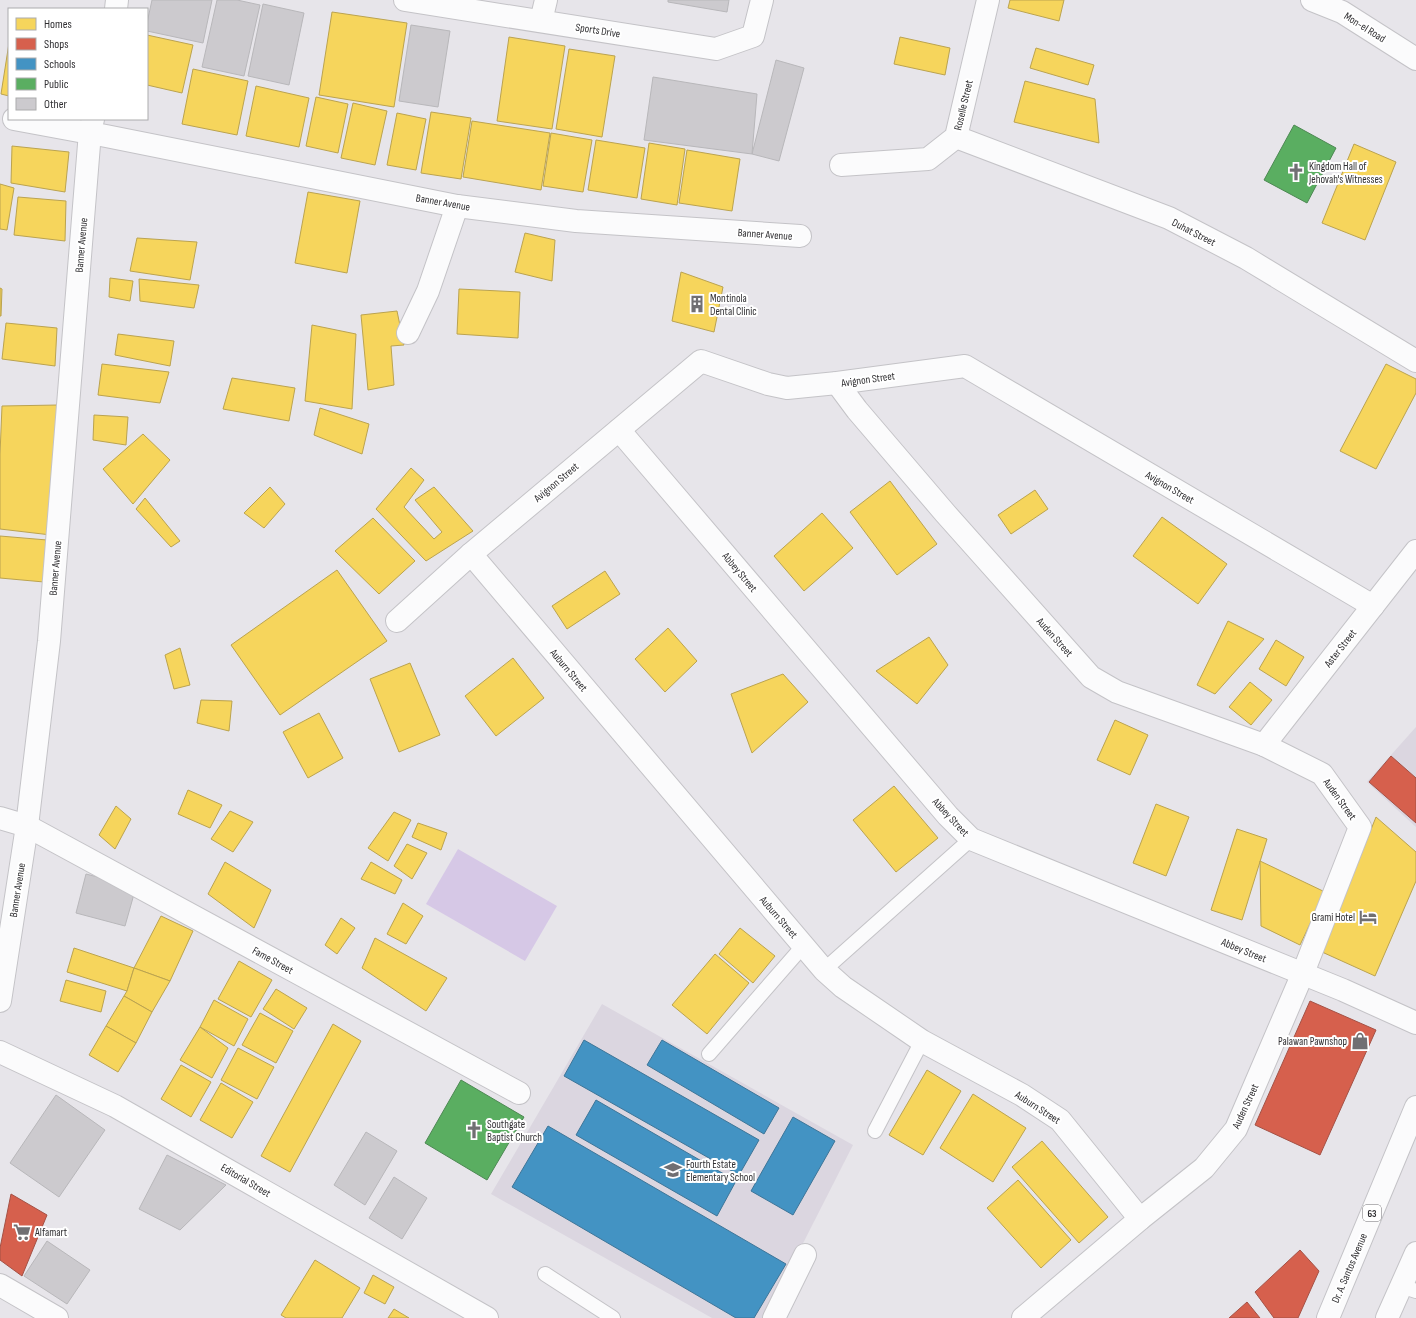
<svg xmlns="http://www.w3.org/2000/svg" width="1416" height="1318" viewBox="0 0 1416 1318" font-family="'Sofia Sans Condensed',sans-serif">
  <rect width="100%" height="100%" fill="#e7e5ea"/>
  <g fill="#dbd6e0">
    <polygon points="1416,727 1416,827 1367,782"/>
    <polygon points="602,1004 853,1145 765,1318 712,1318 491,1194"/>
  </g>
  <polygon fill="#d6c8e6" points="458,849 557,906 525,961 426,904"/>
  <g fill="#f6d55c" stroke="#bba34f">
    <polygon points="1010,0 1064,0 1059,21 1008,8"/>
    <polygon points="332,12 407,23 394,107 319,95"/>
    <polygon points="147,35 193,45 182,93 147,85"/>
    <polygon points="509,37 565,46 552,129 497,121"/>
    <polygon points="900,37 950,48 945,75 894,64"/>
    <polygon points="9,43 9,96 1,94"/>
    <polygon points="1036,48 1094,65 1088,85 1030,68"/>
    <polygon points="569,49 615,56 602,137 556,129"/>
    <polygon points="193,69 248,81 237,135 182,124"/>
    <polygon points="1025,81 1095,99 1099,143 1014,122"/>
    <polygon points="256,86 309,98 299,147 246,136"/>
    <polygon points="316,97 348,104 338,153 306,146"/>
    <polygon points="353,103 387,111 375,165 341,158"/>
    <polygon points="431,112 471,118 461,179 421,173"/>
    <polygon points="397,113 426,119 416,170 387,165"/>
    <polygon points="472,121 550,133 541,190 463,177"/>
    <polygon points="551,133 592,140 583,192 543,186"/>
    <polygon points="596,140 645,148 637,198 588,190"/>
    <polygon points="649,143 685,149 677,205 641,199"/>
    <polygon points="1354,144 1396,162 1365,240 1322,223"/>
    <polygon points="12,146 69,152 65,192 11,183"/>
    <polygon points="687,150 740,159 732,211 679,203"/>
    <polygon points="0,184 14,188 7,230 0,229"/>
    <polygon points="308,192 360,201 347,273 295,263"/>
    <polygon points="18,197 66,201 65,241 14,235"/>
    <polygon points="525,233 555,240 552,281 515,272"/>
    <polygon points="137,238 197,242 190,280 130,271"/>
    <polygon points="681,272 723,287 714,332 672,321"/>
    <polygon points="110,278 133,281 130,301 109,297"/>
    <polygon points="139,279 199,285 194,308 140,301"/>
    <polygon points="0,288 2,289 1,316 0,316"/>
    <polygon points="459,289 520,292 518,338 457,334"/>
    <polygon points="397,311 404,345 391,346 394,385 368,390 361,315"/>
    <polygon points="6,323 57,328 55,366 2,359"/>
    <polygon points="312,325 356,334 352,409 305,401"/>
    <polygon points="118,334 174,341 170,366 115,355"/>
    <polygon points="102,364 169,372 160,403 98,395"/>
    <polygon points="1386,364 1416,379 1416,393 1376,469 1340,451"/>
    <polygon points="232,378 295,388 289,421 223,409"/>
    <polygon points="58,405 51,535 0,529 0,454 2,406"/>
    <polygon points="320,408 369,424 362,454 314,435"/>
    <polygon points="94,415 128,417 126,445 93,440"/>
    <polygon points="143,434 170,460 133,504 103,469"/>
    <polygon points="411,468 424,480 404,507 434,539 442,532 415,500 434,487 473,531 426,561 376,509"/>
    <polygon points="890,481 937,544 897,575 850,512"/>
    <polygon points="270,487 285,504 264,528 244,513"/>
    <polygon points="1035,490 1048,509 1011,534 998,515"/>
    <polygon points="145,498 180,541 171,547 136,509"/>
    <polygon points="822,513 853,548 804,591 774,556"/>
    <polygon points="1162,517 1227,564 1198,604 1133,556"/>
    <polygon points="373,518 415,561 379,594 335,551"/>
    <polygon points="0,536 47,540 44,582 0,578"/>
    <polygon points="337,570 387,641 280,715 231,645"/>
    <polygon points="605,571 620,594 567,629 552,606"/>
    <polygon points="1228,621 1264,639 1215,694 1197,685"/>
    <polygon points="668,628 697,661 665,692 635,659"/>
    <polygon points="929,637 948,665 917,704 876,671"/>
    <polygon points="1276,640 1304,657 1286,686 1259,669"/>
    <polygon points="180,648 190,685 174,689 165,655"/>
    <polygon points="513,658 544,698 496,736 465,696"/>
    <polygon points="410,663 440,735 399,752 370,679"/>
    <polygon points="783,674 808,702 752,753 731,694"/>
    <polygon points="1250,682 1272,700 1251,725 1229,707"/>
    <polygon points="201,700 232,701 229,731 197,723"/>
    <polygon points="319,713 343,758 308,778 283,732"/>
    <polygon points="1115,720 1148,735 1130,775 1097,760"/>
    <polygon points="894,786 938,838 896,872 853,820"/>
    <polygon points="188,790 222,805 210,828 178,814"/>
    <polygon points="1156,804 1189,817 1166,876 1133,863"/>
    <polygon points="116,806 131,819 115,849 99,835"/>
    <polygon points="230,811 253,822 233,852 211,839"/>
    <polygon points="394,812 411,820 388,861 368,848"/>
    <polygon points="1376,817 1416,852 1416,881 1375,976 1322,952"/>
    <polygon points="418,823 447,833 441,850 412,837"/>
    <polygon points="1237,829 1267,839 1242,920 1211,910"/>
    <polygon points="407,844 427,853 412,879 394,866"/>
    <polygon points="1260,861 1325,892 1300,945 1261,926"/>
    <polygon points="225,862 271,890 254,928 208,894"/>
    <polygon points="371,862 402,880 395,894 361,879"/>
    <polygon points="403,903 423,916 406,944 387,934"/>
    <polygon points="161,916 193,931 170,981 134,968"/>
    <polygon points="341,918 355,928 337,954 325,945"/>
    <polygon points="740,928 775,956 753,983 719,954"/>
    <polygon points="375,938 447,978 426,1011 362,968"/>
    <polygon points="74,948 134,968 127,991 67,972"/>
    <polygon points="715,954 749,983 707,1034 672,1005"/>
    <polygon points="239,961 272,980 251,1017 218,999"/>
    <polygon points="134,968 170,981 152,1012 124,996 127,991"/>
    <polygon points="66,980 106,991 101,1012 60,1001"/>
    <polygon points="276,989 307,1008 294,1029 263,1009"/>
    <polygon points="124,996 152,1012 136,1043 106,1026"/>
    <polygon points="214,1000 248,1019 234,1046 200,1027"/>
    <polygon points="260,1013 293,1031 276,1063 242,1045"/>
    <polygon points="333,1024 361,1041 290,1172 261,1156"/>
    <polygon points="106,1026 136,1043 118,1072 89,1055"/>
    <polygon points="200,1027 228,1048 212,1078 180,1060"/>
    <polygon points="238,1048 274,1067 257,1099 221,1080"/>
    <polygon points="181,1065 211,1082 191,1117 161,1099"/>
    <polygon points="927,1070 961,1091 923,1155 889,1135"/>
    <polygon points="221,1083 253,1102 232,1138 200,1120"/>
    <polygon points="973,1094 1026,1128 993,1182 940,1148"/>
    <polygon points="1042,1141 1108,1217 1079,1243 1012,1167"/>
    <polygon points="1018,1180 1071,1240 1041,1268 987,1208"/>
    <polygon points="315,1260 360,1288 342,1318 286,1318 281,1315"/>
    <polygon points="373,1275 394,1287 385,1304 364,1293"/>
    <polygon points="394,1309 409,1318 388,1318"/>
  </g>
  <g fill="#d6604d" stroke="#a45145">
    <polygon points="1391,756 1416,778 1416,823 1369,782"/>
    <polygon points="1310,1001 1376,1030 1320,1155 1255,1125"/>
    <polygon points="11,1194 47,1215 22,1276 0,1260 0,1248"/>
    <polygon points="1300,1250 1319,1271 1298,1318 1274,1318 1255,1292"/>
    <polygon points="1247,1302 1260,1318 1229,1318"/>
  </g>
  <g fill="#4393c3" stroke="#3d7598">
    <polygon points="584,1040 759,1140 739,1175 564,1076"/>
    <polygon points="662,1040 779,1108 764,1134 647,1065"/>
    <polygon points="596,1100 736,1181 717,1216 576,1135"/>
    <polygon points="793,1117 835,1141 793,1215 751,1191"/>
    <polygon points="548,1126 786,1264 754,1318 736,1318 512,1187"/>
  </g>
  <g fill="#5aae61" stroke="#4d8853">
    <polygon points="1294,125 1336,148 1307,203 1264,180"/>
    <polygon points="461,1080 524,1117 487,1180 425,1143"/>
  </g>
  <g fill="#cccace" stroke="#b8b7ba">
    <polygon points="152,0 212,0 203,43 147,31 147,23"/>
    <polygon points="217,0 237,0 260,5 244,76 202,67"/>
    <polygon points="668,0 729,0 727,12 668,2"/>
    <polygon points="263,4 304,13 289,85 248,76"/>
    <polygon points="411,25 450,31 438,107 399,101"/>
    <polygon points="776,60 804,68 779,161 752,154"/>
    <polygon points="653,77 757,94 752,154 644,140"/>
    <polygon points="86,874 136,887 125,926 76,913"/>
    <polygon points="56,1095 105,1130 59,1197 10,1163"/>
    <polygon points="366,1132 397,1151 365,1205 334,1185"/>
    <polygon points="167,1155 226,1185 180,1230 139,1209"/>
    <polygon points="394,1177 427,1198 402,1239 369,1218"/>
    <polygon points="47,1241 90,1270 67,1304 24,1276"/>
  </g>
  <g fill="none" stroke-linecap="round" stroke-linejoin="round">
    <g stroke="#c4c3c7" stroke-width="16">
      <g id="lane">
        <polyline points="824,970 971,839"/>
        <polyline points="709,1054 804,945"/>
        <polyline points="875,1131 922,1041"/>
        <polyline points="545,1274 613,1318"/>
        <polyline points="1401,1286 1416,1291"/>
      </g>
    </g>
    <g stroke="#c4c3c7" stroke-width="24">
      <g id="street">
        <polyline points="405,0 716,49 753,36 762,0"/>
        <polyline points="1312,0 1342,12 1416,59"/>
        <polyline points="116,9 117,0"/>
        <polyline points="541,21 546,0"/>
        <polyline points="14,119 106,136 457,206 576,221 800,236"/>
        <polyline points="956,137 1169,218 1246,258 1416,361"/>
        <polyline points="841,165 928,159 956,137 988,0"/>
        <polyline points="408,333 428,291 457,206"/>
        <polyline points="837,383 857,410 945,513 1091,677 1117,692 1264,745 1322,774 1360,827 1303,973 1236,1129 1204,1168 1140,1219 1023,1318"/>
        <polyline points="619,430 948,816 971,839 1343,990 1416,1023"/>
        <polyline points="471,554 824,970 843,987 922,1041 1022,1095 1060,1120 1140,1219"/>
        <polyline points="397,621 471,554 701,361 768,384 787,388 837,383 965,366 1373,606"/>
        <polyline points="1264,745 1416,551"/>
        <polyline points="0,818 27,826 519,1093"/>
        <polyline points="0,1001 27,826 49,641 90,132 93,119"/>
        <polyline points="0,1052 115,1106 487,1318"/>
        <polyline points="0,1285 57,1318"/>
        <polyline points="774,1318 805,1255"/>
      </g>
    </g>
    <g stroke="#c4c3c7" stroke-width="24">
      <g id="primary">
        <polyline points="1328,1318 1416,1107"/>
        <polyline points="1387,1318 1416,1253"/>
      </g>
    </g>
    <use href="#lane" stroke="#fbfbfc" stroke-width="14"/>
    <use href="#street" stroke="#fbfbfc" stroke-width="22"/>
    <use href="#primary" stroke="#fbfbfc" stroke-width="22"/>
  </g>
  <defs>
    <g id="church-bare" transform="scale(1.38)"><path d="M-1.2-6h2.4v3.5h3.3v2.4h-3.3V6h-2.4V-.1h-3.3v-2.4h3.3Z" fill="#706f72" stroke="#fff" stroke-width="2.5" paint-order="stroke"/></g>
    <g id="building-bare" transform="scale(1.38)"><path d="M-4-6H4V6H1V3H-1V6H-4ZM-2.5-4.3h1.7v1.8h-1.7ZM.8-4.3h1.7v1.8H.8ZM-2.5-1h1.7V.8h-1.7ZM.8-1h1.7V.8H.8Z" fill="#706f72" stroke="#fff" stroke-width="2.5" paint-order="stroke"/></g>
    <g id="hotel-bare" transform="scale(1.38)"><path d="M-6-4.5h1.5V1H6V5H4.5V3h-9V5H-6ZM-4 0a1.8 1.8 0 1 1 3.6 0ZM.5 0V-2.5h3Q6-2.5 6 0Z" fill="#706f72" stroke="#fff" stroke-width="2.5" paint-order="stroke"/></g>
    <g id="shop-bare" transform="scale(1.38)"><path d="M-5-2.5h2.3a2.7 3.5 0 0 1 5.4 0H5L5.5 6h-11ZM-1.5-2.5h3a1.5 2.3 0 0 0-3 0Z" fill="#706f72" stroke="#fff" stroke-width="2.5" paint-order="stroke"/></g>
    <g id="school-bare" transform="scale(1.38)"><path d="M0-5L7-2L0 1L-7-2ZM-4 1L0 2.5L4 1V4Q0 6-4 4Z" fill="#706f72" stroke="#fff" stroke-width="2.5" paint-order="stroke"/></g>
    <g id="supermarket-bare" transform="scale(1.38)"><path d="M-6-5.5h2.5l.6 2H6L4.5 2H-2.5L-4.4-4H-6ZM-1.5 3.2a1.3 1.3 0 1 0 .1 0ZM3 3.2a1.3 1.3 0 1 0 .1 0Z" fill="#706f72" stroke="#fff" stroke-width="2.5" paint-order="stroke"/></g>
  </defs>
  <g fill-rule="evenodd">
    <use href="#church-bare" x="1296" y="172"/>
    <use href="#building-bare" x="697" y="304"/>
    <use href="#hotel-bare" x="1368" y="917"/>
    <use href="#shop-bare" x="1360" y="1041"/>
    <use href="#church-bare" x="474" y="1130"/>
    <use href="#school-bare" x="673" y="1170"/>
    <use href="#supermarket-bare" x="22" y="1232"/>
  </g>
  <g text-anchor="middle" stroke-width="4" stroke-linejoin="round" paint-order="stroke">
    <rect fill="#fff" stroke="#6e6d70" stroke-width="1" x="1363" y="1205" width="18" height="16" rx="3"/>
    <g font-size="10" font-weight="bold" fill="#302f32">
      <text x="1372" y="1217">63</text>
    </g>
    <g font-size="11" fill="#302f32" stroke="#fff">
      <text transform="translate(1365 27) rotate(32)" y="4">Mon-el Road</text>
      <text transform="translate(598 30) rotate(9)" y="4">Sports Drive</text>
      <text transform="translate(963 105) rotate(-77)" y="4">Roselle Street</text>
      <text transform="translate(443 202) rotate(10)" y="4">Banner Avenue</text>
      <text transform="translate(1194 232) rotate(27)" y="4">Duhat Street</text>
      <text transform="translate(765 234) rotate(4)" y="4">Banner Avenue</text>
      <text transform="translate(81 245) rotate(-85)" y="4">Banner Avenue</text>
      <text transform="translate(868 379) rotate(-8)" y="4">Avignon Street</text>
      <text transform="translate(556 482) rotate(-40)" y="4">Avignon Street</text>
      <text transform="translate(1170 487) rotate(30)" y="4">Avignon Street</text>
      <text transform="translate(55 568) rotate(-85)" y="4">Banner Avenue</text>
      <text transform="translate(740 572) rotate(50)" y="4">Abbey Street</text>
      <text transform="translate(1055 637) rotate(48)" y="4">Auden Street</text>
      <text transform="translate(1340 648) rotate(-52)" y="4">Aster Street</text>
      <text transform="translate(569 670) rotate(50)" y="4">Auburn Street</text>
      <text transform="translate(1340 799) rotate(54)" y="4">Auden Street</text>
      <text transform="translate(951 817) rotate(47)" y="4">Abbey Street</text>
      <text transform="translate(17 890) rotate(-81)" y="4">Banner Avenue</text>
      <text transform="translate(779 917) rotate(49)" y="4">Auburn Street</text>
      <text transform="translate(1244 950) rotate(22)" y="4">Abbey Street</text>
      <text transform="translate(273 960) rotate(29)" y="4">Fame Street</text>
      <text transform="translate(1245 1106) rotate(-65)" y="4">Auden Street</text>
      <text transform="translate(1038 1107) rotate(33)" y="4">Auburn Street</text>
      <text transform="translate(246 1180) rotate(30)" y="4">Editorial Street</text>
      <text transform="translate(1349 1268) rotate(-67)" y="4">Dr. A. Santos Avenue</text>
    </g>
    <g font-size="11" fill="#302f32" stroke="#fff" text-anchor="start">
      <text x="1309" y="170">Kingdom Hall of<tspan x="1309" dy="13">Jehovah's Witnesses</tspan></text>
      <text x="710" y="302">Montinola<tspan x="710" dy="13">Dental Clinic</tspan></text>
      <text x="1355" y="921" text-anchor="end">Grami Hotel</text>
      <text x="1347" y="1045" text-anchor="end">Palawan Pawnshop</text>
      <text x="487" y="1128">Southgate<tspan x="487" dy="13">Baptist Church</tspan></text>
      <text x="686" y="1168">Fourth Estate<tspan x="686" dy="13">Elementary School</tspan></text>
      <text x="35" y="1236">Alfamart</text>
    </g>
  </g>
  <rect x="8" y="8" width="140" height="112" fill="#ffffff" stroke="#acacad"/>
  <rect x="16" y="18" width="20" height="12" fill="#f6d55c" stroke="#acacad"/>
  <text x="44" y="28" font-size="12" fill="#302f32">Homes</text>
  <rect x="16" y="38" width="20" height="12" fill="#d6604d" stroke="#acacad"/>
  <text x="44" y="48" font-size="12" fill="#302f32">Shops</text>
  <rect x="16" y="58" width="20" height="12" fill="#4393c3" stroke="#acacad"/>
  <text x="44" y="68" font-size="12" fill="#302f32">Schools</text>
  <rect x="16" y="78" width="20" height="12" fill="#5aae61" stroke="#acacad"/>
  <text x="44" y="88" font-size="12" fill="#302f32">Public</text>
  <rect x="16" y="98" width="20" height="12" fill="#cccace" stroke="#acacad"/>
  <text x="44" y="108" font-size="12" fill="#302f32">Other</text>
</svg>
